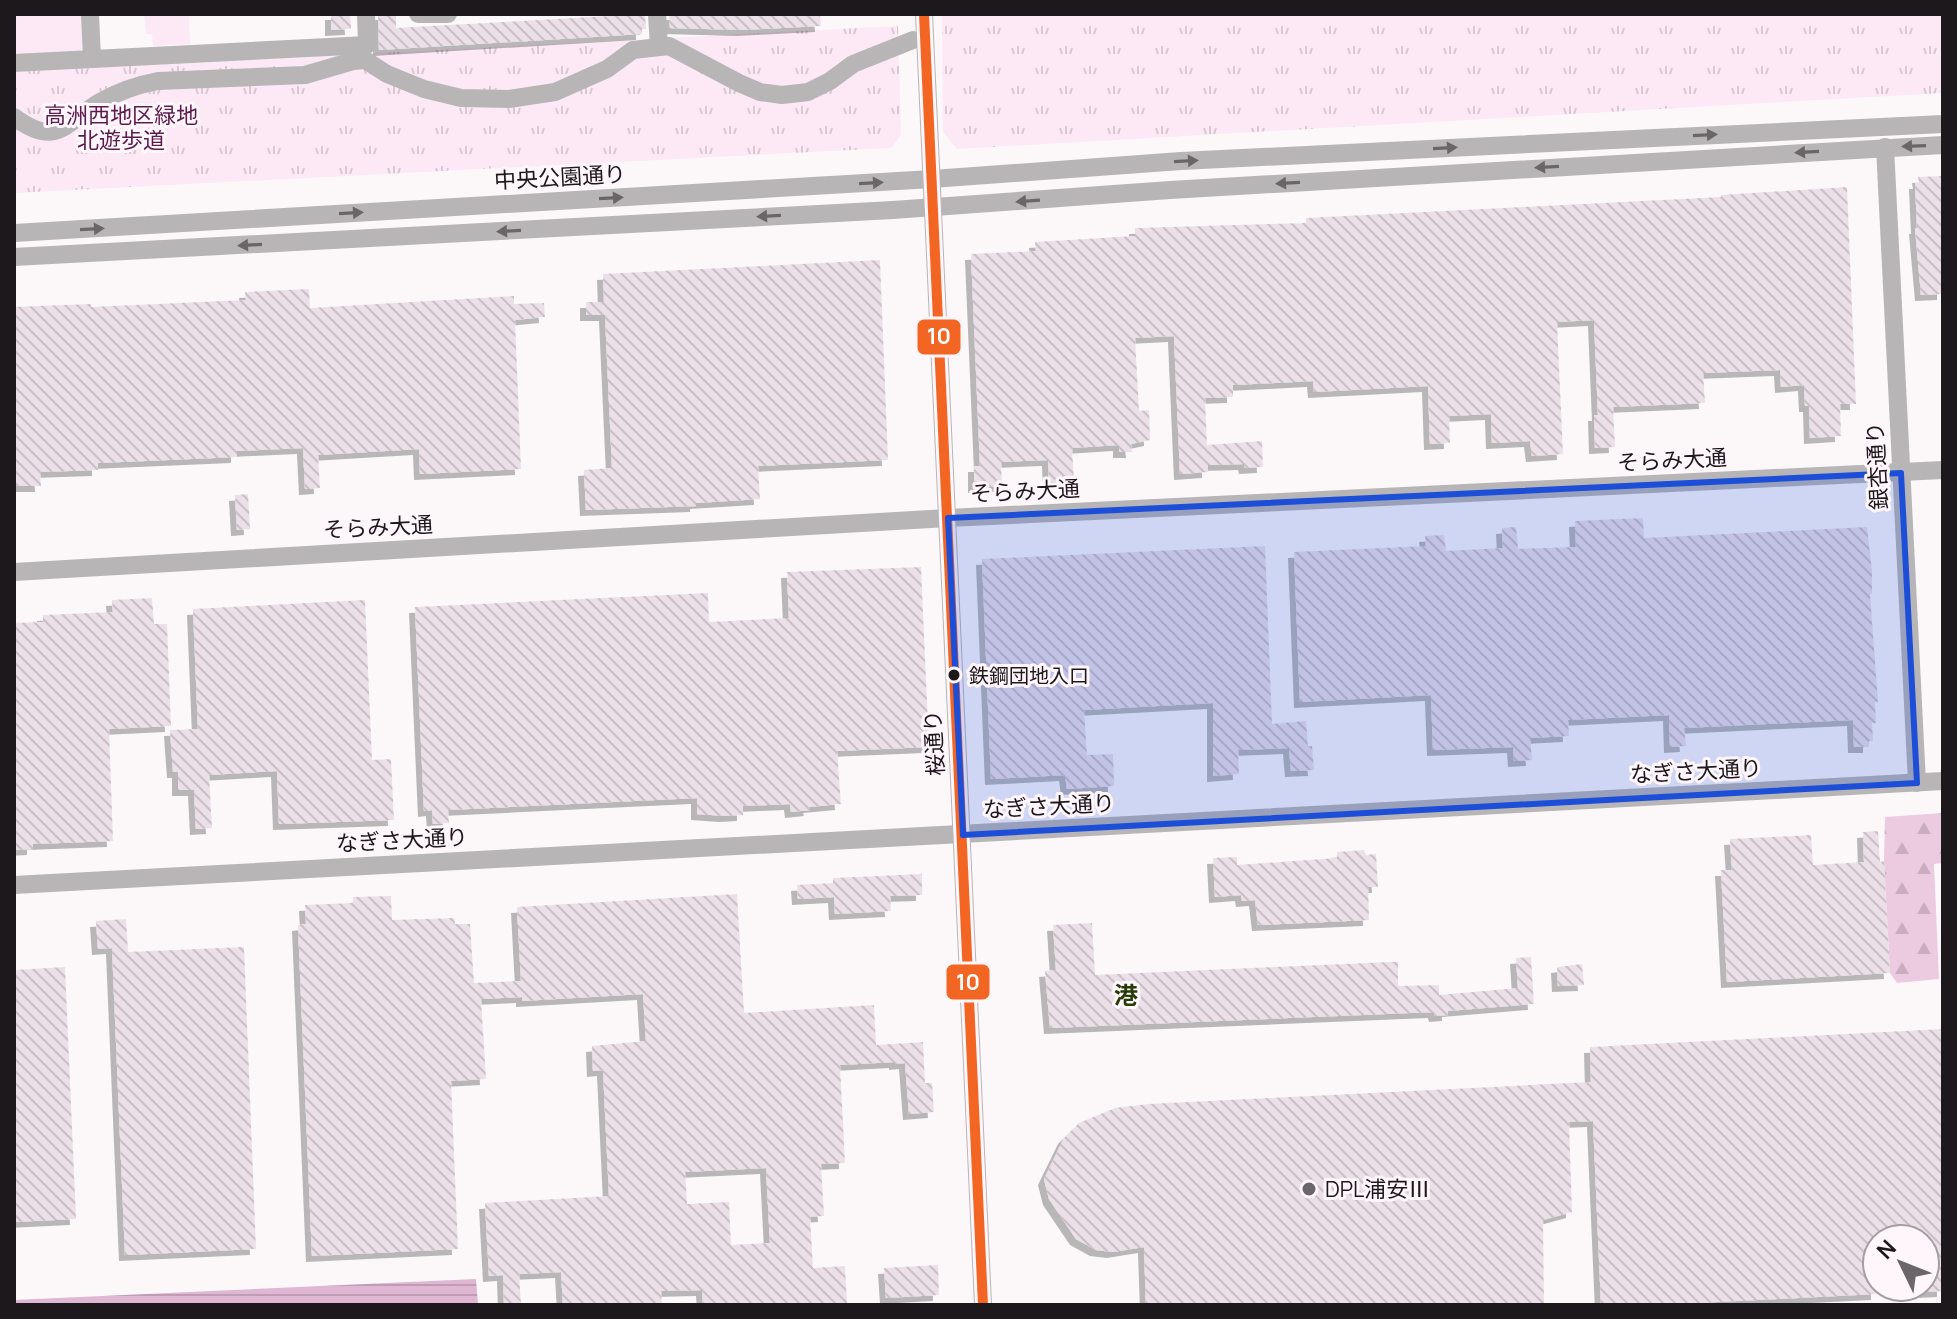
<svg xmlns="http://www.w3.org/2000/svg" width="1957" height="1319" viewBox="0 0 1957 1319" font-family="Manrope,'Noto Sans JP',sans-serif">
  <defs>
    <pattern id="forest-firs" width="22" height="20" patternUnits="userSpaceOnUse" patternTransform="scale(2)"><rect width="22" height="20" fill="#eccbe1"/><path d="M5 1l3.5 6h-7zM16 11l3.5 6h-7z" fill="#caaec0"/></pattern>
    <pattern id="park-tufts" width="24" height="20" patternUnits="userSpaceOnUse" patternTransform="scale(2)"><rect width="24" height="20" fill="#fce9f5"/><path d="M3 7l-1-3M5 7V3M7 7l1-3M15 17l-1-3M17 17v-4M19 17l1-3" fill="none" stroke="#d8c7d1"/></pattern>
    <pattern id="water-rules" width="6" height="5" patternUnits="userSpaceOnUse" patternTransform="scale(2)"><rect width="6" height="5" fill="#dfb7d2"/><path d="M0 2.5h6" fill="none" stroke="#bf9db4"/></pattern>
    <pattern id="building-back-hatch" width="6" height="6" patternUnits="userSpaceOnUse" patternTransform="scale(2)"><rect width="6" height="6" fill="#ece0e8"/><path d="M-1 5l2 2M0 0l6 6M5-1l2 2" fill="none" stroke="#cabfc6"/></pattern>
    <filter id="shadow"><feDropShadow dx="-6" dy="6" stdDeviation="0" flood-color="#0004"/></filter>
  </defs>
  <rect width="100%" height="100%" fill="#fcf8fa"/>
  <g fill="#fce9f5">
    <polygon points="14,14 84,14 86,46 80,52 14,57"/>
    <polygon points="144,14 189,14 190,44 153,46 152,34 146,34"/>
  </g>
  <polygon fill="url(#forest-firs)" points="1943,813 1943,863 1934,864 1939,979 1897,983 1890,973 1884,861 1885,817"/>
  <g fill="url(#park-tufts)">
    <polygon points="981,14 1943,14 1943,93 957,149 943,132 942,16"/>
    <polygon points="898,26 901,135 891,148 14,193 14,72"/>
  </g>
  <polygon fill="url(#water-rules)" points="476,1279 478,1305 14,1305 14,1300"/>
  <g fill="url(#building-back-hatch)" fill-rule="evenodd" filter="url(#shadow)">
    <polygon points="331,14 350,14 351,29 331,30"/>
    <polygon points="378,14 396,14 396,28 645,14 646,29 642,29 642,34 379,50"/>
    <polygon points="669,14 820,14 821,26 743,30 670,28"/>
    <polygon points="1943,176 1943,294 1921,295 1915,228 1917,228 1915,183 1919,183 1918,177"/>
    <polygon points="1847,187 1856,404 1840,404 1841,436 1810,438 1809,406 1805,406 1804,385 1781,387 1780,370 1703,373 1705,403 1613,407 1615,447 1595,448 1594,415 1598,415 1594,320 1557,322 1563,454 1532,456 1530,441 1492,443 1491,414 1449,416 1450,443 1430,444 1428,386 1314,392 1313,381 1233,385 1233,397 1205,398 1207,445 1262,441 1263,467 1245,468 1244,464 1208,465 1208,472 1180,474 1174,336 1135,338 1139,411 1149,410 1150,440 1131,444 1132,452 1119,452 1119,445 1072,448 1074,481 1049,482 1048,460 1001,462 1002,486 974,487 974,466 980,466 971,254 1036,251 1035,242 1135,236 1135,228 1306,223 1306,218 1721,197 1721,195"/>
    <polygon points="880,260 888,460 758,466 760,499 696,503 696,506 586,510 584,470 612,468 605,315 586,315 586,302 604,302 603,274"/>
    <polygon points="309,289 310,308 514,296 514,304 544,303 545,317 515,320 521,469 420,474 419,449 318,455 320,488 305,489 303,448 237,451 237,457 98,463 98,470 40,472 41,486 14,486 14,307 91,304 91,307 246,300 245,292"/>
    <polygon points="248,494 250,529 237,530 235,495"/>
    <polygon points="1643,518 1644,538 1867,527 1872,571 1872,594 1870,594 1878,702 1875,702 1876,723 1872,723 1873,741 1869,741 1869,747 1854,747 1853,720 1684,728 1686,746 1670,747 1669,715 1568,720 1569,736 1530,738 1532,760 1514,761 1513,747 1433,750 1431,695 1300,702 1294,552 1426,546 1425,536 1444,535 1446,551 1503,548 1502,528 1516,527 1518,549 1576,547 1575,521"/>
    <polygon points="1265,546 1272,724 1306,721 1308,746 1312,746 1314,770 1291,771 1289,748 1238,750 1239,774 1213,776 1213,703 1084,710 1087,755 1113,754 1114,786 1067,789 1065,775 991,779 982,559"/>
    <polygon points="921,567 929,747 837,751 841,804 809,807 810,810 791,812 790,804 743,806 743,815 725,816 697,814 697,798 448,810 449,823 433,824 432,810 424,811 415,607 708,593 709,622 789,618 787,572"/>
    <polygon points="152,598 154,624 167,624 171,726 109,729 113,841 33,844 33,849 14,850 14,623 43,622 43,615 113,612 112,600"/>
    <polygon points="365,600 372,760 391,759 394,820 279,824 277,771 209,775 212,828 196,829 194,790 178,790 178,772 173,772 170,730 198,729 193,609"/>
    <polygon points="1878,831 1880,862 1884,861 1890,973 1727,982 1721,870 1732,870 1730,839 1811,835 1813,865 1864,862 1863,832"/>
    <polygon points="1364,850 1366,855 1376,854 1378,887 1368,887 1369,920 1258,925 1255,900 1242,901 1241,895 1215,897 1213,858 1237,857 1237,865 1337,858 1337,852"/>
    <polygon points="922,874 922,895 890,896 891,911 835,914 834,897 798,899 797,885 833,883 833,878"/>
    <path d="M737,894L744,1013L874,1005L876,1045L923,1042L925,1083H932L934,1112L909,1114L905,1063L895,1064V1062L840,1065L845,1163L821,1164L824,1216L810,1217L813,1268L845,1266L847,1305H703L702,1290L661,1291L662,1305H563L561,1272L519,1274L521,1305H504L503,1275L489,1276L485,1203L609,1196L603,1070L593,1071L592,1046L646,1041L643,994L522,1001V997L481,999L486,1079L451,1081L458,1249L312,1256L298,925L306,924L305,905L353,903V897L391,896L392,920L454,918L455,924H470L474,983L521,981L517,907ZM766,1168L770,1243L731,1245L729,1202L687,1204L685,1172Z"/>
    <polygon points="126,919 128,952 244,947 256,1249 125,1255 112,948 98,949 96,921"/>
    <polygon points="1092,923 1095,975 1389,962 1398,962 1398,986 1439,985 1439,995 1518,988 1516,958 1531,957 1534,1004 1448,1011 1448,1015 1435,1016 1434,1012 1050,1028 1045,971 1056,970 1053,925"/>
    <polygon points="1582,964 1584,985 1558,986 1557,967"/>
    <polygon points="65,967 76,1219 14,1222 14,970"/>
    <polygon points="1943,1029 1943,1291 1925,1292 1925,1239 1877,1239 1877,1294 1656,1305 1601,1305 1593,1121 1569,1122 1572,1212 1543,1220 1544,1305 1146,1305 1144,1247 1113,1252 1096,1250 1076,1239 1049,1199 1044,1179 1064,1138 1079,1123 1115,1108 1148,1104 1591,1082 1590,1047"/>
    <polygon points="938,1265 939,1295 886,1298 884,1268"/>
  </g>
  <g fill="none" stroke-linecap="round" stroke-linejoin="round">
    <g stroke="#b7b5b6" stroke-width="18">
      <polyline points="90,14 92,59"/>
      <polyline points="418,14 448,14"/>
      <polyline points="657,14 659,47"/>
      <polyline points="924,14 983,1305"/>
      <polyline points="352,46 353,61 365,60 387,74 424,89 461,98 509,99 555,92 607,69 633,50 669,46 739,83 760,92 782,95 808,92 830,81 853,64 913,40"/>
      <polyline points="14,63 367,45 366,14"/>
      <path d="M14,117C56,148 64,124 100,102C119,91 136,85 158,81L305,75L353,61"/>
      <polyline points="1885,147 1917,783"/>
      <polyline points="14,233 932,179 1181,161 1943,124"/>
      <polyline points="14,257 893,210 1170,190 1943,145"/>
      <polyline points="14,572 948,518 1943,470"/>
      <polyline points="14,885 1943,781"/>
    </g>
    <g stroke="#fef6fb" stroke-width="16">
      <polyline id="bus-1" points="924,14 983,1305"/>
    </g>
    <use href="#bus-1" stroke="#f26522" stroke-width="10"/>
  </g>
  <defs><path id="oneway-solid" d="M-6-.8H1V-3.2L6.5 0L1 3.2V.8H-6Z" transform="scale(2)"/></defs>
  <g fill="#6a6668">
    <use href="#oneway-solid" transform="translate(1705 135) rotate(-3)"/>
    <use href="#oneway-solid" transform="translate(1914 146) rotate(178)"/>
    <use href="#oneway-solid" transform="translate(1445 148) rotate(-3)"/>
    <use href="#oneway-solid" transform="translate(1807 152) rotate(177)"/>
    <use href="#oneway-solid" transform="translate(1186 161) rotate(-3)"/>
    <use href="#oneway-solid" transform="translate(1547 167) rotate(177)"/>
    <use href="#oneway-solid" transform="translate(871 183) rotate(-3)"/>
    <use href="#oneway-solid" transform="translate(1288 183) rotate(177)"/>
    <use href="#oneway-solid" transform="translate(611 198) rotate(-3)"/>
    <use href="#oneway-solid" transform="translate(1028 201) rotate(176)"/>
    <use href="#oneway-solid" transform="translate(351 213) rotate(-3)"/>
    <use href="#oneway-solid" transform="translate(769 216) rotate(177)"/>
    <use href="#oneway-solid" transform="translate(92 229) rotate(-3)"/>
    <use href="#oneway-solid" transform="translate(509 231) rotate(177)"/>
    <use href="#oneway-solid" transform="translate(250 245) rotate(177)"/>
  </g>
  <path fill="#1d4ed8" fill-opacity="0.2" stroke="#1d4ed8" stroke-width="6" stroke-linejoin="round" d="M1901,473L1917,783L963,835L948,518Z"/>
  <circle fill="#1d181b" stroke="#fef6fb" stroke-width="3" cx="954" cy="675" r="7"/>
  <circle fill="#6b6669" stroke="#fef6fb" stroke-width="3" cx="1309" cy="1189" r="8"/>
  <g text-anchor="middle" stroke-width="6" stroke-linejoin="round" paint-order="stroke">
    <g font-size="20" fill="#1d181b" stroke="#fef6fb" text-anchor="start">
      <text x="969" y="683">鉄鋼団地入口</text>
    </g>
    <g font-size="22" fill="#5c1b4c" stroke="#fef6fb">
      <text x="121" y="123">高洲西地区緑地<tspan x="121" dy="25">北遊歩道</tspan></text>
    </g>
    <g font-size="22" fill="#1d181b" stroke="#fef6fb">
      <text transform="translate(560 177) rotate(-3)" y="8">中央公園通り</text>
      <text transform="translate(1672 460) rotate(-3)" y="8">そらみ大通</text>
      <text transform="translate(1877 466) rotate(-93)" y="8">銀杏通り</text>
      <text transform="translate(1025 491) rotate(-3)" y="8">そらみ大通</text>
      <text transform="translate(378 527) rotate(-3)" y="8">そらみ大通</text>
      <text transform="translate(934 743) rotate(-93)" y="8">桜通り</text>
      <text transform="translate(1696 771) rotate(-3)" y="8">なぎさ大通り</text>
      <text transform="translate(1049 806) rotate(-3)" y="8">なぎさ大通り</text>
      <text transform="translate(402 840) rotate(-3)" y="8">なぎさ大通り</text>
    </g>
    <g font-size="22" fill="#1d181b" stroke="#fef6fb" text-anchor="start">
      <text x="1325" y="1197">DPL浦安Ⅲ</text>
    </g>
    <g font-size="24" font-weight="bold" fill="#283c07" stroke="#fef6fb">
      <text x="1126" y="1004">港</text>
    </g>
  </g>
  <g stroke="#fef6fb" stroke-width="3">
    <rect x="916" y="318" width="46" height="38" rx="8" fill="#f26522"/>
    <rect x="945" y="963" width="46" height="38" rx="8" fill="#f26522"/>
  </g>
  <g font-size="22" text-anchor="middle" font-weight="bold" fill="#fff">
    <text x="939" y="344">10</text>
    <text x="968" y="990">10</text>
  </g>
  <rect width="1957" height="1319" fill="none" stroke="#1d181b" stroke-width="32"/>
  <g transform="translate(1901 1263) rotate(313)"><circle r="38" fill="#fef6fb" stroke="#a49da1" stroke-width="2"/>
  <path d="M0-6L14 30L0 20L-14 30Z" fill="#6b6669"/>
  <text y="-12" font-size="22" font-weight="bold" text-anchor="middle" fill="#1d181b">N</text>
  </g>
</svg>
